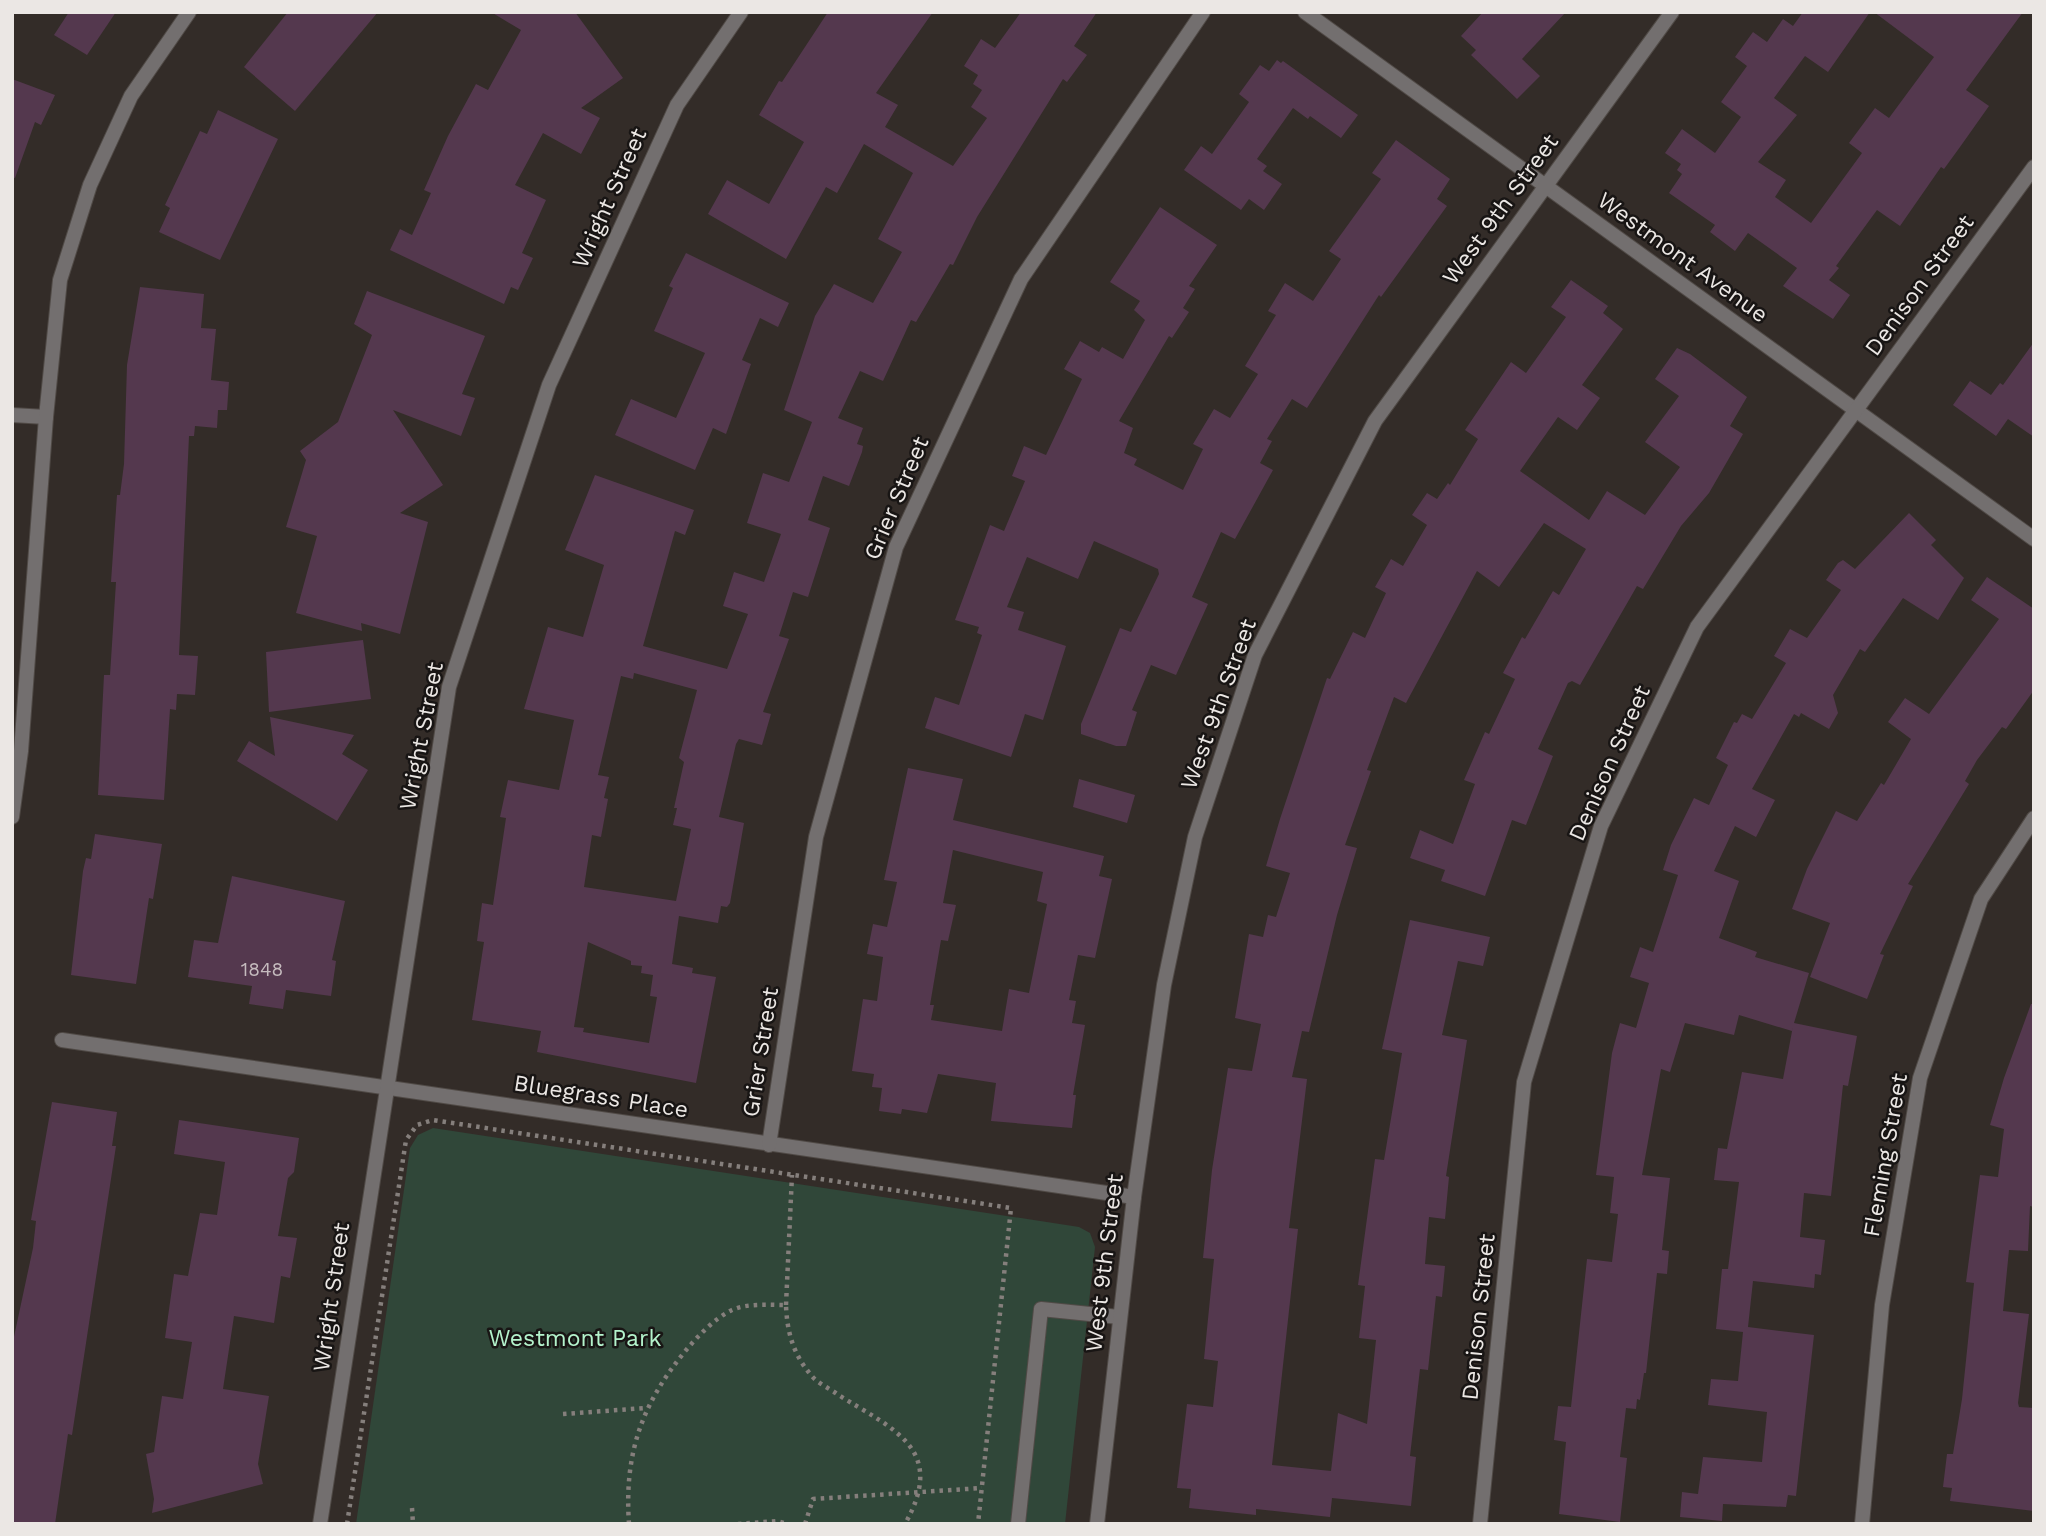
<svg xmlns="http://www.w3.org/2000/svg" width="2046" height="1536" viewBox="0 0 2046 1536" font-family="'Work Sans',sans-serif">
  <rect width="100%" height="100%" fill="#332c28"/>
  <polygon fill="#304739" points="433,1128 1079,1227 1090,1233 1095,1247 1065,1524 356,1524 410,1148 418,1135"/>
  <g fill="#54384e" fill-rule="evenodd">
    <polygon points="69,12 116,12 87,55 54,35"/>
    <polygon points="288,12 378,12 295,111 244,67"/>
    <polygon points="491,12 575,12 623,78 581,108 600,118 581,154 543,133 515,185 546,200 522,253 533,258 518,290 511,287 504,304 390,250 400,229 412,235 431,193 424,190 448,136 476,84 488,90 521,30"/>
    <path d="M828,12H933L876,93L898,105L885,127L953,166L987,118L971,107L982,90L973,84L978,75L964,66L981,39L995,48L1021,12H1097L1074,46L1087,55L1067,82L1063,79L977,217L953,265L950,264L916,322L911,320L883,381L860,371L838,418L863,428L857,444L863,446L862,452L849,486L823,476L808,520L830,528L808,597L793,592L779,636L789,639L763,712L771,714L762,745L739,739L736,744L719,817L744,823L730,903L727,907L721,906L718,923L679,916L672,964L693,968L692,973L716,977L696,1083L537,1052L541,1031L472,1020L484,942L477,941L482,903L493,905L506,818L500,817L508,780L559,790L574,720L524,709L548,627L583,637L604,565L565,550L595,475L694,510L685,535L675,531L643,646L727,669L748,614L723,606L734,572L764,582L781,534L747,523L763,473L789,482L812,422L784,410L815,316L834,284L873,303L902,252L878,239L913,173L864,144L837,193L826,187L786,259L708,214L727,180L769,204L804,142L759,115L779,81L782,82ZM634,673L697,690L679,758L684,762L674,808H677L673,825L691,829L676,901L584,887L592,835L601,837L608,799L604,798L609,777L598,775L621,676L633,679ZM588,942L631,961V965L642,966L641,973L653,975L650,996L657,997L649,1043L583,1032L584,1028L574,1027Z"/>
    <polygon points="1483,12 1566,12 1522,59 1540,76 1517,99 1471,55 1476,50 1461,36"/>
    <polygon points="1803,12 1870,12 1828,72 1805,56 1774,98 1797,115 1758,162 1786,180 1775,197 1811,223 1862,153 1849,143 1875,108 1889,118 1934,57 1874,12 2023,12 1966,90 1989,106 1960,147 1944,169 1941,167 1900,226 1877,210 1836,266 1839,268 1829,280 1850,295 1833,319 1783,286 1797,268 1748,233 1735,251 1710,232 1715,225 1669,193 1682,174 1677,170 1681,164 1665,153 1682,129 1715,153 1741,117 1721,102 1747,66 1735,57 1753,32 1767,42 1783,19 1793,26"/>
    <polygon points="1277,60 1281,63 1283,61 1358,115 1341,138 1310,116 1308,119 1293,108 1257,159 1267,166 1263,171 1282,184 1264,210 1249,199 1241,210 1184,170 1201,146 1212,154 1249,102 1239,94 1260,65 1269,71"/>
    <polygon points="12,79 55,95 41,125 35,122 15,178 12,177"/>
    <polygon points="218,110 278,139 220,260 159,232 170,208 165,205 200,131 207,134"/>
    <polygon points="1396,140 1450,179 1437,199 1447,206 1381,297 1379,295 1307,408 1292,399 1267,439 1272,441 1260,463 1273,470 1235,539 1221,532 1192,597 1208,604 1176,675 1151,665 1132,710 1137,712 1126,746 1116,746 1081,734 1081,724 1120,628 1131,632 1159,574 1158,569 1094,541 1078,579 1027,557 1007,607 1024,612 1018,630 1066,646 1043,720 1025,714 1011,757 925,728 935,697 959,705 982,635 977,633 979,627 955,620 990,525 1004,531 1025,481 1012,476 1024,446 1046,455 1082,379 1064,369 1080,341 1099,352 1102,347 1123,359 1145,320 1134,310 1140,301 1110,282 1160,207 1217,245 1189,286 1195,289 1183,308 1189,312 1172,338 1169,336 1119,421 1133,428 1124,453 1137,459 1134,465 1183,490 1203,449 1193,444 1214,409 1230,418 1258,374 1245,366 1276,315 1268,311 1285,283 1313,301 1341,259 1329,251 1381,179 1372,173"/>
    <polygon points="686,253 789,303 778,327 760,318 742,360 751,364 726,434 713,428 695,470 615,435 631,399 676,418 705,353 654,331 673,288 669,286"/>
    <polygon points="1571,280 1608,306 1603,313 1623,329 1582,385 1600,398 1577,430 1558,417 1520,471 1589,520 1607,491 1645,515 1680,467 1645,442 1679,396 1655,379 1677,348 1690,354 1747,397 1730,426 1743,434 1709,493 1681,526 1643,589 1637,586 1580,685 1572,681 1568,683 1538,749 1553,756 1526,825 1512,820 1485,896 1441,881 1445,870 1410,858 1420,830 1453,844 1475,784 1464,780 1485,732 1489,734 1515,679 1503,673 1522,637 1525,639 1553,591 1559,595 1586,549 1544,523 1499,587 1477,571 1406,703 1394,697 1367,770 1371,771 1345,845 1357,848 1337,915 1309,1032 1302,1031 1292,1077 1307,1079 1289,1228 1298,1229 1272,1465 1331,1471 1338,1413 1367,1424 1376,1340 1359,1338 1365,1286 1358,1285 1375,1159 1384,1160 1402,1053 1382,1049 1410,920 1490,937 1483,966 1458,961 1442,1035 1467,1040 1446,1176 1449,1177 1445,1219 1429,1217 1425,1264 1445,1266 1442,1297 1436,1296 1428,1370 1420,1369 1410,1456 1416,1457 1411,1506 1332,1498 1330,1517 1256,1509 1256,1515 1189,1508 1191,1489 1177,1488 1187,1404 1213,1407 1218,1361 1204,1359 1214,1259 1203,1258 1212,1170 1228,1068 1252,1071 1261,1024 1235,1018 1249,934 1263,937 1268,915 1276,917 1290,873 1266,866 1280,819 1327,678 1330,679 1353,632 1365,638 1386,593 1375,587 1391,559 1403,566 1427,525 1412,515 1427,493 1437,499 1448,483 1450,485 1478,439 1465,430 1511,362 1526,373 1566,317 1551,307"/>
    <polygon points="140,287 204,294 201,328 216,329 211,380 229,382 227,410 218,410 217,428 195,426 194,436 189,436 179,655 198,656 195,695 177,694 176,710 170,709 164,800 98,795 104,675 110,675 116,582 111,582 117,495 120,495 124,464 127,365"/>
    <polygon points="367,291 485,336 462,394 475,398 461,436 393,410 443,485 400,513 428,522 400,634 361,623 362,631 296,613 317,536 286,527 306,460 300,451 338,422 372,335 354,324"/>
    <polygon points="2034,342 2034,437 2008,419 1996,436 1953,405 1970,381 1991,395 2000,383 2003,385"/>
    <polygon points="1909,513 1936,540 1931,545 1964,578 1938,620 1903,598 1865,652 1860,649 1833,695 1838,713 1829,729 1801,713 1799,717 1794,714 1752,789 1775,800 1756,837 1735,826 1714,871 1739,881 1719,938 1757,952 1755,957 1809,973 1794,1023 1857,1036 1848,1086 1843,1085 1831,1196 1804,1193 1800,1237 1825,1240 1821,1275 1815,1274 1814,1288 1753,1281 1748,1327 1814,1335 1796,1496 1788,1495 1786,1507 1723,1504 1722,1521 1680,1517 1682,1492 1698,1494 1703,1457 1762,1462 1767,1412 1708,1405 1711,1379 1738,1381 1743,1332 1716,1329 1722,1269 1728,1269 1739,1182 1714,1180 1718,1148 1727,1149 1742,1072 1783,1079 1793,1026 1792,1031 1739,1015 1734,1035 1685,1023 1670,1072 1661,1069 1642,1175 1670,1178 1662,1250 1669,1251 1667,1274 1657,1273 1646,1373 1644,1373 1640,1400 1637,1399 1636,1409 1626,1408 1620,1457 1627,1458 1620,1522 1559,1514 1566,1442 1554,1440 1558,1406 1571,1407 1587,1259 1612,1262 1618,1214 1610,1213 1614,1177 1596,1175 1612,1053 1620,1023 1636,1028 1649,983 1630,977 1640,947 1653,952 1678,875 1663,870 1671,845 1694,798 1709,805 1728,765 1716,758 1734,722 1737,723 1742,714 1752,719 1786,663 1774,656 1790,629 1807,638 1841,590 1826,580 1838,563 1843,560 1855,569"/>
    <polygon points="1987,577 2034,609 2034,690 2006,729 2002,727 1977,760 1965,781 1969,784 1908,884 1913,886 1880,954 1884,955 1867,999 1810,977 1830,923 1792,909 1807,869 1836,811 1857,821 1881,783 1884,785 1911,739 1888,722 1905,698 1929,714 1999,619 1971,600"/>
    <polygon points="363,640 371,699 269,712 266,652"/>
    <polygon points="270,717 354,735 342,754 368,770 337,821 237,761 249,741 275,756"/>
    <path d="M908,768L963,779L953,820L1104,856L1099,876L1112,879L1095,958L1078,955L1069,1000L1076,1001L1072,1023L1085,1025L1073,1095H1076L1072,1128L991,1121L996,1083L938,1074L927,1113L902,1109L901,1114L879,1111L882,1088L872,1087L874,1074L852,1071L863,999L877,1001L883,957L867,954L873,924L887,927L897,882L884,880ZM953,850L1043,872L1037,901L1047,904L1029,993L1009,989L1002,1031L931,1020L934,1005H930L941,940L948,941L956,905L943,903Z"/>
    <polygon points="1079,779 1135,795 1127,823 1073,807"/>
    <polygon points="95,834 162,844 153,899 149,898 136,984 71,975 83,871 86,858 91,859"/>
    <polygon points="232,876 345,901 332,960 336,961 331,996 286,990 283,1009 249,1004 252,986 188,977 194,940 218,943"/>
    <polygon points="2031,1004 2034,1004 2034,1207 2030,1206 2028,1251 2009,1250 2003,1311 2029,1314 2018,1403 2019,1407 2034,1408 2034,1511 1950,1501 1952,1488 1943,1487 1947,1454 1953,1454 1962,1399 1974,1283 1966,1282 1980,1175 1998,1177 2004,1129 1990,1125 2004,1078"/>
    <polygon points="52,1102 117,1112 112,1146 116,1146 72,1435 68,1434 55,1524 12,1524 12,1346 33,1248 36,1221 31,1220"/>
    <polygon points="179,1120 299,1138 294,1172 288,1178 278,1236 297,1238 290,1278 281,1276 274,1323 234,1316 223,1389 269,1396 258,1464 263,1484 152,1513 154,1499 146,1454 154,1452 162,1396 183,1399 192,1342 165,1338 174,1274 188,1276 200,1213 217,1215 225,1162 174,1154"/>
  </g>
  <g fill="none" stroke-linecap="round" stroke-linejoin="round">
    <g stroke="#504a46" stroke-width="16">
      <polyline id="service" points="1018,1524 1041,1309 1119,1317"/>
    </g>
    <g stroke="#504a46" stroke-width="16">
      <g id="minor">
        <polyline points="1305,12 2034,539"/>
        <polyline points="12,415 46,417"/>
        <polyline points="12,817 21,751 46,417 60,280 90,185 131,96 189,12"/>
        <polyline points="62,1040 1134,1197"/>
        <polyline points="769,1145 816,837 896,547 1021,279 1203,12"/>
        <polyline points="320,1524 449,687 549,385 677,105 741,12"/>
        <polyline points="1097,1524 1134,1197 1164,985 1195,837 1255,655 1375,421 1672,12"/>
        <polyline points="1480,1524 1524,1082 1601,826 1697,627 2034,167"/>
        <polyline points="1862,1524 1882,1305 1920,1078 1981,899 2034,818"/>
      </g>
    </g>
    <g stroke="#857f7c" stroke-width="4.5" stroke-dasharray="3.5 5" stroke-linecap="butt">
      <polyline points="786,1305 792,1175"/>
      <polyline points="563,1414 646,1408"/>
      <polyline points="412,1508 413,1524"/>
      <polyline points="347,1524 406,1140 417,1125 433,1120 1011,1208 978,1524"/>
      <path d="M629,1524C624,1453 642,1403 687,1349C699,1335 715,1318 732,1310C747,1303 769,1305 786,1305C787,1332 793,1354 811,1375C817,1383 829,1388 837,1394C892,1429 948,1448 905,1524"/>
      <polyline points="738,1524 777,1521 788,1524"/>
      <polyline points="805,1524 813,1499 982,1488"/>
    </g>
    <use href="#service" stroke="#736f6f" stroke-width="14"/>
    <use href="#minor" stroke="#736f6f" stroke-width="14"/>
  </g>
  <g text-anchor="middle" stroke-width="5" stroke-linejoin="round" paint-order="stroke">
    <g font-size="19" fill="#c5bbbe">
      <text x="262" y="976">1848</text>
    </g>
    <g font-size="23" fill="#ebe7e4" stroke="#181514">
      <text transform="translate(609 198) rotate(-66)" y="8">Wright Street</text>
      <text transform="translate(1500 209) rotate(-54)" y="8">West 9th Street</text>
      <text transform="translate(1683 257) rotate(36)" y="8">Westmont Avenue</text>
      <text transform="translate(1919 285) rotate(-54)" y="8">Denison Street</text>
      <text transform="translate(896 498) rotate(-67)" y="8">Grier Street</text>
      <text transform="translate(1218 704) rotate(-70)" y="8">West 9th Street</text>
      <text transform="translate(421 736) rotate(-79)" y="8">Wright Street</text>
      <text transform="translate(1609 763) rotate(-66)" y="8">Denison Street</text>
      <text transform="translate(760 1052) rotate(-81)" y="8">Grier Street</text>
      <text transform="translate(601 1096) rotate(9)" y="8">Bluegrass Place</text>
      <text transform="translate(1885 1155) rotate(-80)" y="8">Fleming Street</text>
      <text transform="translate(1104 1263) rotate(-83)" y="8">West 9th Street</text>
      <text transform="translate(331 1297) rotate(-82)" y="8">Wright Street</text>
      <text transform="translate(1478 1317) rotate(-84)" y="8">Denison Street</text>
    </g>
    <g font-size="23" fill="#b4f3cc" stroke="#181514">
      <text x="575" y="1346">Westmont Park</text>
    </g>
  </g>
  <rect width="2046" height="1536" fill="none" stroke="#ebe7e4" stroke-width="28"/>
</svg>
